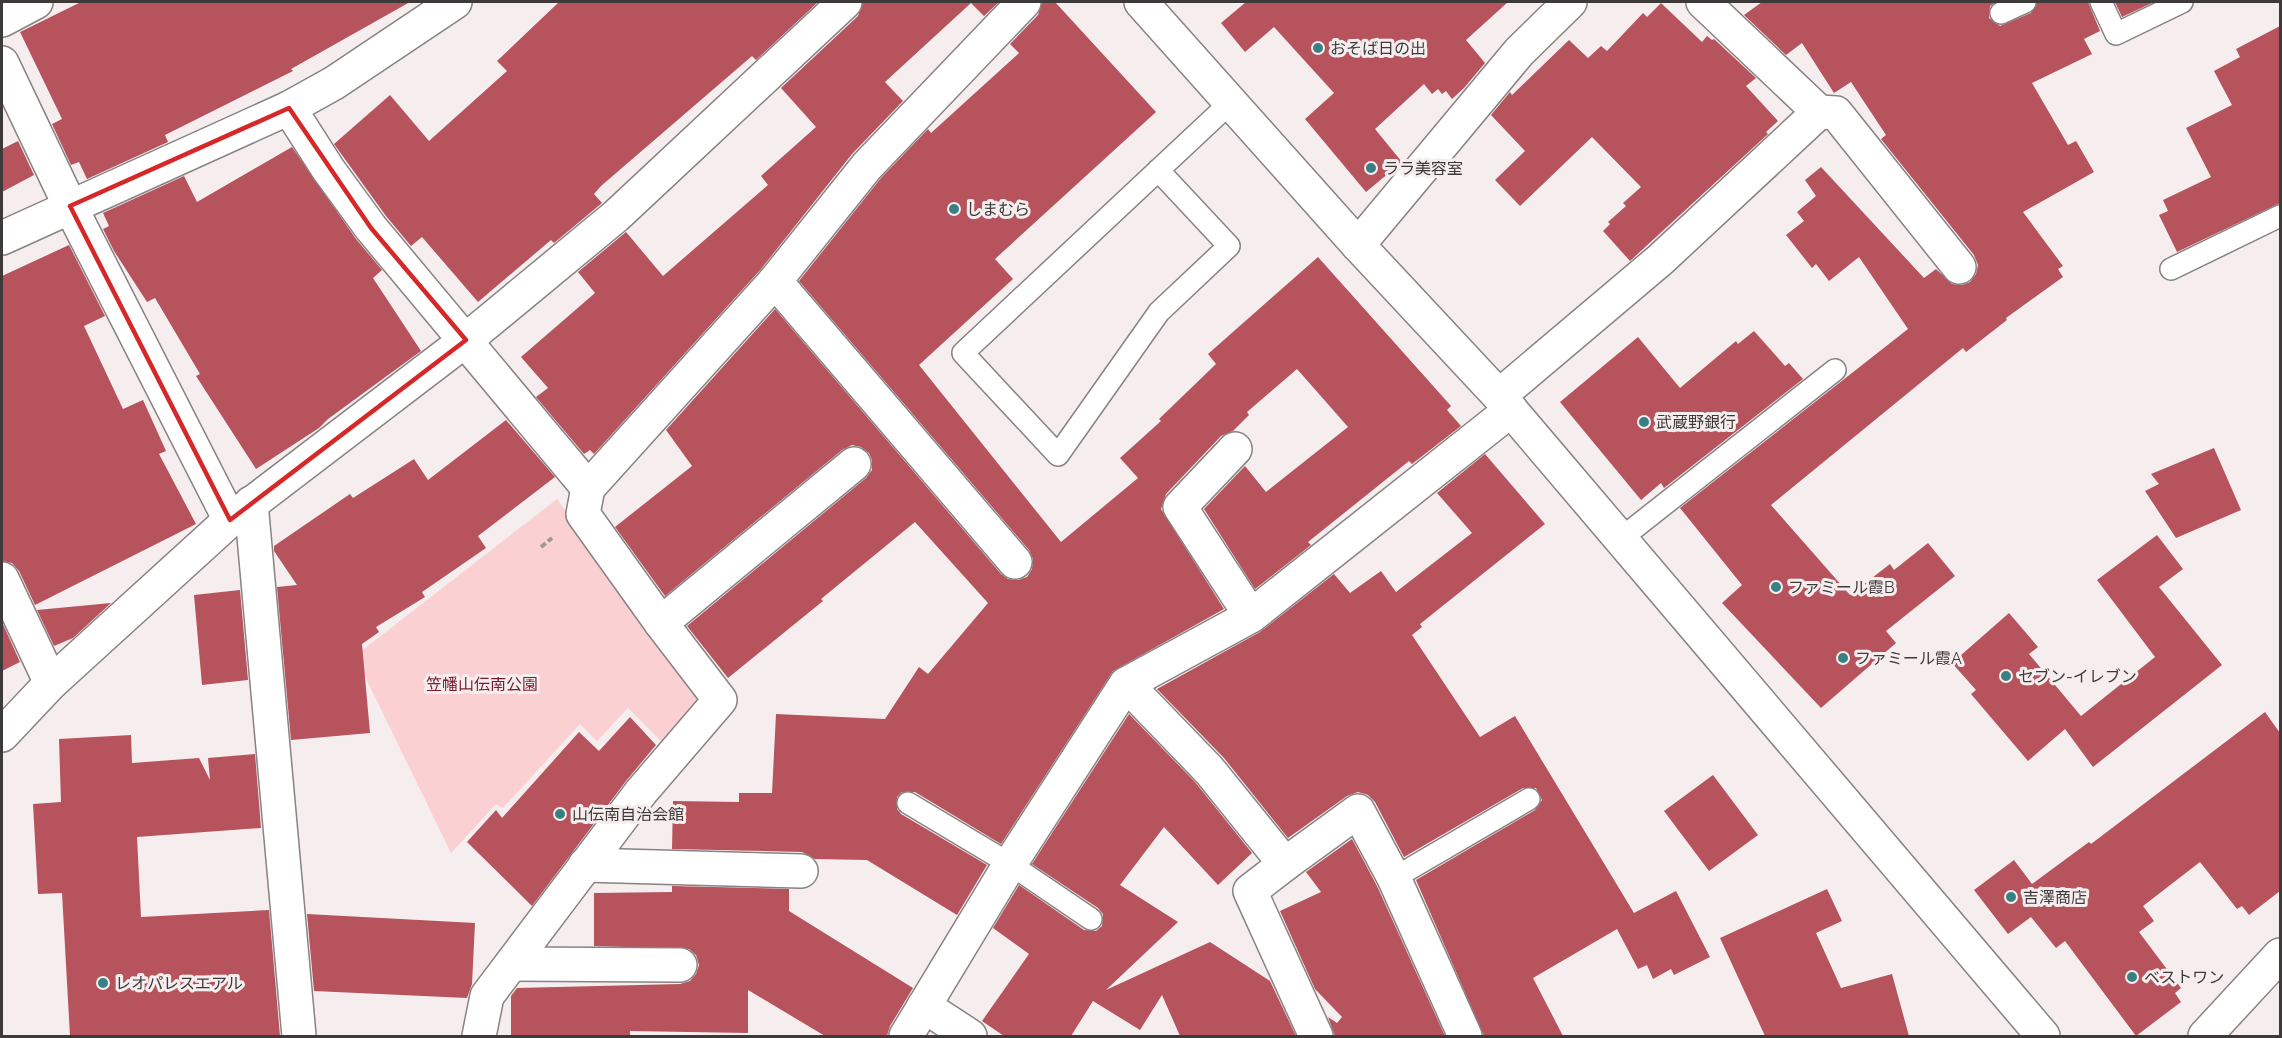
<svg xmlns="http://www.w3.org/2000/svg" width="2282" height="1038" viewBox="0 0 2282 1038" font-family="Raleway,'Noto Sans JP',sans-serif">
  <rect width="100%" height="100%" fill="#f6edee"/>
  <polygon fill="#fad0d2" points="557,499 707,700 666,746 628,708 597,741 580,724 503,808 496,804 451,853 355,656"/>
  <g fill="#b6535d">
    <polygon points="81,2 410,2 291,69 293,71 165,135 168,142 87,179 79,162 71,165 52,124 62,119 20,32"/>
    <polygon points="559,2 818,2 756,60 752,56 601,186 594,194 602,203 554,243 551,240 478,302 422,237 411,246 386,216 334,144 390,95 429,141 507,71 497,61"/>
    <polygon points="863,2 999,2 984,16 971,3 885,82 903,101 852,154 761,269 594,454 590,450 584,454 536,397 548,388 521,357 595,293 578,272 626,232 663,276 768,185 761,176 816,127 781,88 858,16"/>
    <polygon points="1042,2 1055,2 1156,112 995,259 1013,279 919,365 1061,542 1138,478 1120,458 1161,421 1159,419 1216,364 1208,354 1318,257 1451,406 1447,410 1461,426 1412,464 1409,461 1308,542 1311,545 1255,589 1204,509 1245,466 1266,492 1348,427 1297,369 1247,412 1249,415 1233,431 1221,436 1166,494 1161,509 1224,609 1113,671 1001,844 915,792 902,792 897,797 897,809 901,814 987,865 957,915 867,860 815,859 802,852 672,849 673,801 739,802 739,793 772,793 776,714 885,719 919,667 928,674 988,603 915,522 821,599 823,601 728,678 687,626 866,478 872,470 872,460 869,453 861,447 852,445 842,450 665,596 615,527 692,466 666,430 775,309 1001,574 1008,579 1018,580 1027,577 1032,569 1033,559 1029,550 799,281 881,178 928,129 931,133 1019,53 1010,44 1038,15"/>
    <polygon points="1246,2 1508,2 1466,40 1485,63 1464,88 1452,99 1446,91 1442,94 1438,89 1432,94 1424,84 1375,129 1402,162 1366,192 1305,119 1334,93 1274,27 1245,52 1221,23"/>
    <polygon points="1762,2 1996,2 1990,6 1989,18 2000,26 2031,13 2037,2 2088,2 2100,31 2084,39 2092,54 2032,83 2068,145 2076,141 2094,172 2023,212 2063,266 2058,269 2063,277 2006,318 2007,320 1966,352 1963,348 1771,505 1850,595 1890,564 1894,570 1928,543 1955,576 1886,631 1896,643 1821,708 1722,603 1742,585 1680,508 1908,329 1859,257 1829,281 1816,264 1812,268 1786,235 1804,221 1797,212 1816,196 1805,180 1821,167 1924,278 1936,269 1952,284 1962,285 1970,282 1976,274 1978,265 1974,255 1881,139 1886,135 1851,82 1834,93 1802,43 1786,55 1744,15"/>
    <polygon points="2115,2 2154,2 2122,17"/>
    <polygon points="1661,3 1702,42 1707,36 1712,40 1714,39 1756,78 1746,86 1778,121 1766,132 1768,134 1630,261 1603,231 1610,224 1608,222 1626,206 1623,203 1641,187 1592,137 1520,206 1495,180 1525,151 1491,115 1510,92 1512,95 1569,40 1588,58 1601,46 1607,51 1643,13 1647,17"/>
    <polygon points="2280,26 2280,203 2177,252 2159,215 2168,211 2163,200 2211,177 2186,128 2232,105 2214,71 2240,57 2236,49"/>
    <polygon points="18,141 34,175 2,192 2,149"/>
    <polygon points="292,147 356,239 382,270 373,278 421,351 328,419 319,428 256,469 196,376 200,374 155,298 147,302 114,251 103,229 109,226 103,213 184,176 197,202"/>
    <polygon points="69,245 105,316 84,326 123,409 143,400 166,451 159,454 196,524 35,605 19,571 12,563 2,561 2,276"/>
    <polygon points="1754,331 1785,366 1789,363 1803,379 1664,488 1661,483 1641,500 1560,402 1638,337 1680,388 1736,341 1738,344"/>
    <polygon points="506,420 555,477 478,536 486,548 422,592 425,597 376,627 379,632 362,644 370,733 291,740 277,587 297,585 274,551 274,546 350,494 353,498 414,459 428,480"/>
    <polygon points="2214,448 2241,510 2176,538 2145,491 2159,484 2151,474"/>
    <polygon points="1485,454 1545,524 1420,624 1422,627 1412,635 1480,737 1515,716 1634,913 1676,891 1710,957 1674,975 1671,969 1653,979 1647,965 1638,969 1617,929 1533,978 1563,1036 1484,1036 1416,880 1535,810 1542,800 1536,788 1523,788 1404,857 1375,802 1368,795 1358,792 1347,796 1288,838 1224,758 1157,689 1260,632 1334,574 1350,593 1381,571 1396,592 1472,533 1437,493"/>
    <polygon points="2157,535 2183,569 2159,587 2222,665 2093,767 2065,729 2028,761 1971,694 1976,690 1952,663 2009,613 2038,647 2029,654 2081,716 2071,724 2155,657 2097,580"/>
    <polygon points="240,590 248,680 202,685 194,595"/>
    <polygon points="111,603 73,638 54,646 37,610"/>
    <polygon points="2,622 20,662 2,671"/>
    <polygon points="2265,712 2280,733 2280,891 2249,915 2242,906 2237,909 2200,862 2143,906 2154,921 2139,932 2181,988 2175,993 2181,1002 2136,1036 2065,941 2056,948 2031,917 2008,934 1974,890 2014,860 2032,884 2089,842 2091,844"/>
    <polygon points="1129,714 1195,782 1252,853 1218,885 1164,827 1120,885 1178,922 1106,990 1210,942 1270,981 1296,1036 1180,1036 1162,995 1140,1030 1093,1001 1071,1036 1004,1036 982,1021 1029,954 993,928 1019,885 1084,930 1096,931 1102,926 1103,914 1098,908 1032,864"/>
    <polygon points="630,717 656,745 626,781 532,906 467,842 496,810 502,818 579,732 599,751"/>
    <polygon points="131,735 132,763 199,758 210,780 208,758 255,754 261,828 137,837 141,917 269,910 280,1036 70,1036 62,893 38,894 33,804 61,802 59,739"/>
    <polygon points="1713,775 1758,835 1709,871 1664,811"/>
    <polygon points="1352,839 1377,886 1445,1036 1335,1036 1328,1017 1337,1023 1342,1017 1315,989 1280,911 1321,892 1306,872"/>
    <polygon points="672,886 789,889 789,911 913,988 890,1026 887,1036 825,1036 748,990 748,1033 630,1031 630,1036 511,1036 511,996 517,988 680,984 690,981 696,974 699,965 696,955 689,949 594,946 594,893 672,892"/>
    <polygon points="1827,889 1842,921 1816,933 1841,988 1892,974 1909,1036 1765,1036 1720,938"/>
    <polygon points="307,914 475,923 472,984 467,998 314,991"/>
  </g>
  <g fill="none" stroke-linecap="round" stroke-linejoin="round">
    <g stroke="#898282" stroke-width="24">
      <g id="service">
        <polyline points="2101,2 2116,34 2182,2"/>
        <polyline points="2001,13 2025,2"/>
        <polyline points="1158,170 1229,246 1159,312 1058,455 963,353 1230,103"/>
        <polyline points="2171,269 2280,216"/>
        <polyline points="1619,540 1835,370"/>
        <polyline points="908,803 1010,864 1091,919"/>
        <polyline points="1394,878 1529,799"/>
      </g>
    </g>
    <g stroke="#898282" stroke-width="36">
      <g id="minor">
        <polyline points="1703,2 1819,112"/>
        <polyline points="2,20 36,2"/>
        <polyline points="2,63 70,206 230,520"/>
        <polyline points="289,108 328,169 371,228 588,488"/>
        <polyline points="2,238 289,108 334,83 455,2"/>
        <polyline points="1358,245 1519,52 1570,2"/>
        <polyline points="775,281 1015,562"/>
        <polyline points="1499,396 1660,260 1819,112 1836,113 1959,267"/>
        <polyline points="1235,449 1180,507 1251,616"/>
        <polyline points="251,503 299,1036"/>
        <polyline points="2,579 51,683"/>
        <polyline points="661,623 854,464"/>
        <polyline points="1126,684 1209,770 1285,864 1358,811 1394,878 1465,1036"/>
        <polyline points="2,735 51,683 230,520 466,340 616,216 845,2"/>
        <polyline points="1285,864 1250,891 1316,1036"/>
        <polyline points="585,865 801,871"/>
        <polyline points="512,964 680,965"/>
        <polyline points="924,1006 970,1036"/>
        <polyline points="479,1036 487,996 641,792 720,700 661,623 583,514 588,488 775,281 867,166 1024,2"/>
        <polyline points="906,1036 1010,864 1126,684 1251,616 1511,410"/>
        <polyline points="2205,1036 2280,955"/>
      </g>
    </g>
    <g stroke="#898282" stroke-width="36">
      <polyline id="tertiary" points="1141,2 1358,245 1499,396 2043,1036"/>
    </g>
    <polyline stroke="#9f9898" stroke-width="4" stroke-dasharray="6 3" stroke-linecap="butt" points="541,547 552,538"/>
    <use href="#service" stroke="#fff" stroke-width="21"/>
    <use href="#minor" stroke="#fff" stroke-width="33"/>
    <use href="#tertiary" stroke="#fff" stroke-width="33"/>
  </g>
  <path fill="none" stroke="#d62828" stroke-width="4.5" stroke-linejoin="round" d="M289,108L371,228L466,340L230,520L70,206Z"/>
  <g fill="#388081" stroke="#f6edee" stroke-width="2">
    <circle cx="1318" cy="48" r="6"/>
    <circle cx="1371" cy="168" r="6"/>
    <circle cx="954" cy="209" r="6"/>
    <circle cx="1644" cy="422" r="6"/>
    <circle cx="1776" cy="587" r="6"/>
    <circle cx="1843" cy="658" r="6"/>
    <circle cx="2006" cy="676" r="6"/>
    <circle cx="560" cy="814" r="6"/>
    <circle cx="2011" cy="897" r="6"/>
    <circle cx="2132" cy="977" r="6"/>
    <circle cx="103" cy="983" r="6"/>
  </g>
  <g text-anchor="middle" stroke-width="6" stroke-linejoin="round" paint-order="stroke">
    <g font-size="16" fill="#3e3a3a" stroke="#f6edee" text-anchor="start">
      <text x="1330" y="54">おそば日の出</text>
      <text x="1383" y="174">ララ美容室</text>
      <text x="966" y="215">しまむら</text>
      <text x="1656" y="428">武蔵野銀行</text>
      <text x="1788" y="593">ファミール霞B</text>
      <text x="1855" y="664">ファミール霞A</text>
      <text x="2018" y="682">セブン-イレブン</text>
      <text x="572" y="820">山伝南自治会館</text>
      <text x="2023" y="903">吉澤商店</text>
      <text x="2144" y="983">ベストワン</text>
      <text x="115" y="989">レオパレスエアル</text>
    </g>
    <g font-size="16" fill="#791c2d" stroke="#f6edee">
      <text x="482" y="690">笠幡山伝南公園</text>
    </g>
  </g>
  <rect width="2282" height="1038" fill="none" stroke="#3e3a3a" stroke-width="6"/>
</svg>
